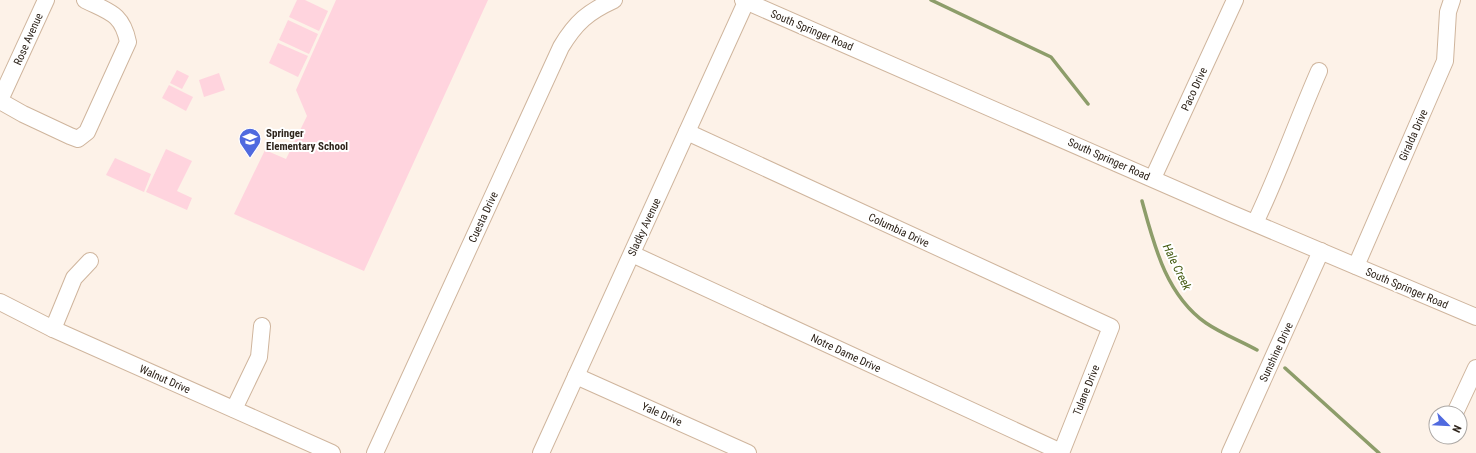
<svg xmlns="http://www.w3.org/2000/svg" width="1476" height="453" viewBox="0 0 1476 453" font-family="'Roboto Condensed',sans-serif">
  <rect width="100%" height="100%" fill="#fdf2e8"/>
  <g fill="#ffd4de">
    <polygon points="297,0 305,0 328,11 319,31 289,17"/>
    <polygon points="336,0 488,0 364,271 234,214 265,150 286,159 307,116 296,90"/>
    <polygon points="288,20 318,34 309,54 279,40"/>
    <polygon points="278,43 308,56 298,77 269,63"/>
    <polygon points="177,70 189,76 182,89 170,83"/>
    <polygon points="219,73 225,90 204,97 199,80"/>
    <polygon points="169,85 193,97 186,111 162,98"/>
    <polygon points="166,149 192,161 177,191 192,198 187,210 146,192"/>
    <polygon points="115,158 151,174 144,192 106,175"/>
  </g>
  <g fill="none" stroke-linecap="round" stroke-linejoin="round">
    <g stroke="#8d9d6a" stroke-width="3.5">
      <polyline points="931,0 1051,57 1088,104"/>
      <path d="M1142,201C1154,245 1166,295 1206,323C1222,334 1241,341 1257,350"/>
      <polyline points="1285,368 1379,453"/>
    </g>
    <g stroke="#cfb59d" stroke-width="18">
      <g id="minor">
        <polyline points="743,0 1228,212 1476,317"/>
        <polyline points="0,100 46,0"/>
        <path d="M0,101L23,114L70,136L78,139L87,132L128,42C122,13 109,12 85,0"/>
        <polyline points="687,132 1111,327 1061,453"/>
        <polyline points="1153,178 1235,0"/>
        <path d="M1255,223C1279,173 1297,121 1319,71"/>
        <polyline points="632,254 1061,452"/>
        <polyline points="1356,266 1445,61 1448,12 1452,0"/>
        <polyline points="0,302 53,329 332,453"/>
        <polyline points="53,329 74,278 90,261"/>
        <polyline points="576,376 748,453"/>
        <polyline points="234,409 259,357 262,326"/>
        <polyline points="1455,413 1476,368"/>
        <path d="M375,453L561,47C576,22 588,12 614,0"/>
        <polyline points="541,453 746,2"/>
        <polyline points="1230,453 1321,251"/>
      </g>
    </g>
    <use href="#minor" stroke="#fff" stroke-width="16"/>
  </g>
  <defs>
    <g id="school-pin" transform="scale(1.15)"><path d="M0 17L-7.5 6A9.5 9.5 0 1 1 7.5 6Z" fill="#506adf" stroke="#fff"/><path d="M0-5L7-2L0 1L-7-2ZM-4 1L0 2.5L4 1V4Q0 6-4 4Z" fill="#fff"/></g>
  </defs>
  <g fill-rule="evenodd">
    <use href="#school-pin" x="250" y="139"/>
  </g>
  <g text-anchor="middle" stroke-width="4" stroke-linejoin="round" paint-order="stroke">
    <g font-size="11" fill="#2e241b" stroke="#fff">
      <text transform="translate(812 30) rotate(23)" y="4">South Springer Road</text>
      <text transform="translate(28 39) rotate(-66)" y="4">Rose Avenue</text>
      <text transform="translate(1194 89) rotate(-65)" y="4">Paco Drive</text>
      <text transform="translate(1413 135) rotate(-66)" y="4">Giralda Drive</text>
      <text transform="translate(1109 159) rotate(24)" y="4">South Springer Road</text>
      <text transform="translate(483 217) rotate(-65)" y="4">Cuesta Drive</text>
      <text transform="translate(644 227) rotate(-65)" y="4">Sladky Avenue</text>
      <text transform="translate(899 230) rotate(25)" y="4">Columbia Drive</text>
      <text transform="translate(1407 288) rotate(23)" y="4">South Springer Road</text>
      <text transform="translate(1276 352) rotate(-65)" y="4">Sunshine Drive</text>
      <text transform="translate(846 353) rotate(25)" y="4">Notre Dame Drive</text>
      <text transform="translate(165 379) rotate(24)" y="4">Walnut Drive</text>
      <text transform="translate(1086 390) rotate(-68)" y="4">Tulane Drive</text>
      <text transform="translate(662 414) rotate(24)" y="4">Yale Drive</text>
    </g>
    <g font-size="11" font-weight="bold" fill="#2e241b" stroke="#fff" text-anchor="start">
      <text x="266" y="137">Springer<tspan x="266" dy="13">Elementary School</tspan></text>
    </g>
    <g font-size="12" font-style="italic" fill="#41580d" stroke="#fff">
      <text transform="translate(1177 267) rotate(64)" y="4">Hale Creek</text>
    </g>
  </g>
  <g transform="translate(1448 425) rotate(114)"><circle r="19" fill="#ffffff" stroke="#aba7a4"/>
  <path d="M0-3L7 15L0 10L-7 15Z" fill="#506adf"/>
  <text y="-6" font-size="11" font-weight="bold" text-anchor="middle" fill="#2e241b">N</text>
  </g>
</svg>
